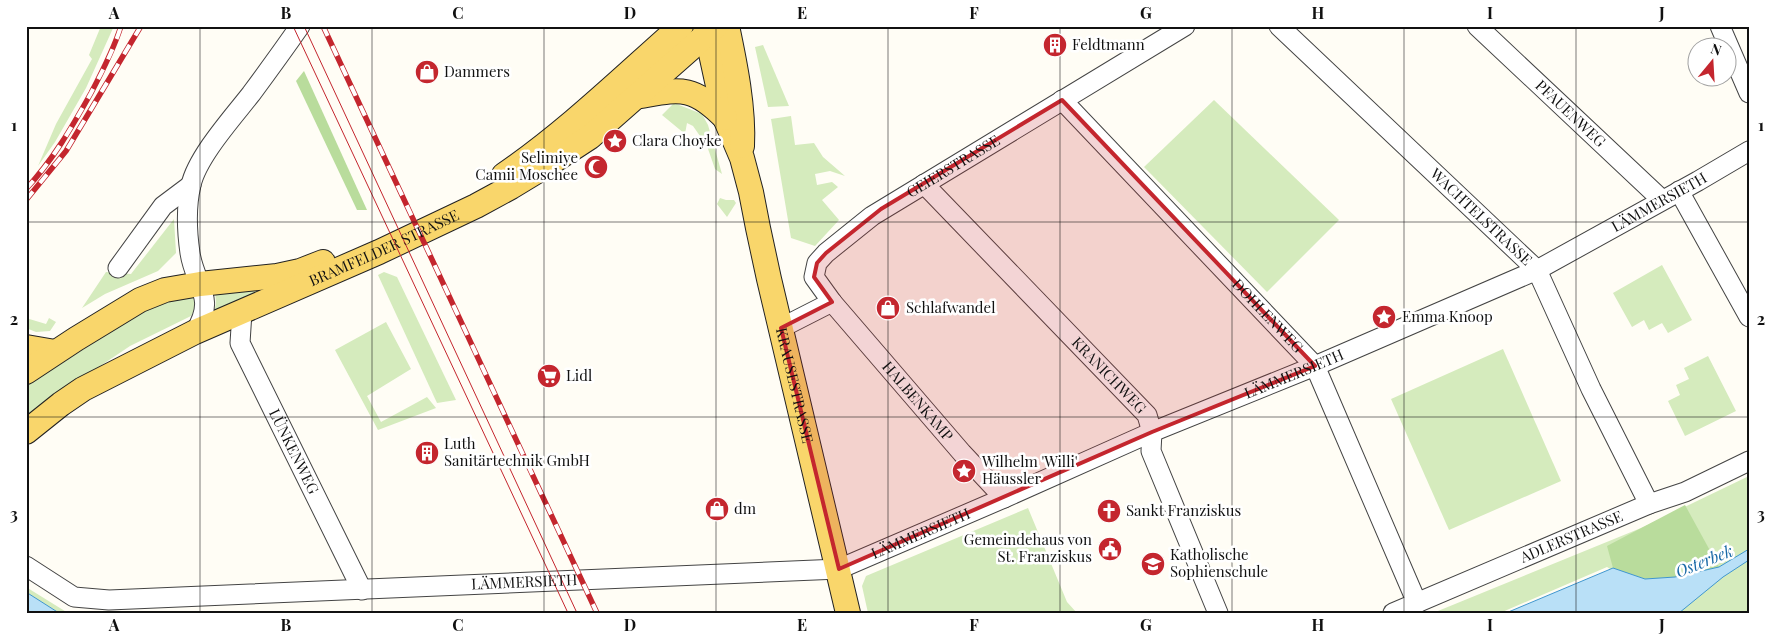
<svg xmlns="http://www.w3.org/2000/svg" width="1775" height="639" viewBox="0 0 1775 639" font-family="'Playfair Display',serif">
  <rect width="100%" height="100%" fill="#fffdf5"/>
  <g fill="#d5ebbd">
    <polygon points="101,26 114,26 86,88 55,142 38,166 56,124 92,59 89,55"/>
    <polygon points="763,45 789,106 768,107 755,47"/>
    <polygon points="1214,100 1339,220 1267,292 1144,167"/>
    <polygon points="674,103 702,114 708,125 722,174 715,169 707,146 693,126 687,123 685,134 662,115"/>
    <polygon points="791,116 795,145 814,143 823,157 845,176 830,171 815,174 817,185 832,182 838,187 822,200 839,220 815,246 791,238 771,119"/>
    <polygon points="720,198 726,200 734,200 736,203 727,217 717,204"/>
    <polygon points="174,219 176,253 158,271 105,294 82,308 106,272 131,274"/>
    <polygon points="1662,265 1692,320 1668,333 1662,323 1649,330 1644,320 1632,327 1613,293"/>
    <polygon points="384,272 397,277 456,400 437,403 378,275"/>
    <polygon points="287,283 213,314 216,304 215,289"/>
    <polygon points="196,293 196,309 191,316 130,346 63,391 26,419 26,387 31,383 115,329 148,306"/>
    <polygon points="26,318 46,324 49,318 56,322 50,331 36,332 26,328"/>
    <polygon points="386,322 411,369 367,396 381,422 427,397 436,408 378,430 335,350"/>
    <polygon points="1503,349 1561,481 1449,530 1391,399"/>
    <polygon points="1708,356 1736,411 1685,436 1668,401 1680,395 1676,385 1689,379 1684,368"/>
    <polygon points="1749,476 1749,613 1679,613 1607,567 1500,613 1433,613 1641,528"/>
    <polygon points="1028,508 1067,602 1077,613 868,613 862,586 866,576"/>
    <polygon points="26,587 68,613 59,613 26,592"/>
  </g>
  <g fill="#b9dc9c">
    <polygon points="304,71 367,210 357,210 296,81"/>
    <polygon points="1685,505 1719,567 1675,577 1645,579 1613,568 1607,546"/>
  </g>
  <g fill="#b9e0f7" stroke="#3f96cf">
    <polygon points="1749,549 1749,560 1723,577 1679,613 1506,613 1613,568 1645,579 1675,577 1719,567"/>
    <polygon points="26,592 59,613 26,613"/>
  </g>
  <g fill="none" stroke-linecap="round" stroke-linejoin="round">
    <g stroke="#444" stroke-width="21">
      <g id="minor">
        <path id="s1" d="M1279,26L1537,270L1591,389L1649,504"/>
        <path id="s2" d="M1477,26L1662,200"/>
        <polyline points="1720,26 1749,93"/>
        <path id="s3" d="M1062,100L1315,366L1417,603"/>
        <path id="s4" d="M924,184L1147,415L1152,432L1151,451L1218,613"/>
        <polyline points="1679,191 1749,317"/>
        <polyline points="118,268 163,206 191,185"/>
        <path id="s5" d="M832,302L962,453L1004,498"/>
        <path id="s6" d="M242,312L240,343L362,590"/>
        <path id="s7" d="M781,328L832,302L814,277L817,263L826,253L872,216L1185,26"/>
        <path d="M195,332C217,297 195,286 190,253C187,232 186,206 191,185C197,157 233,117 251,94C268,71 284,49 300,26"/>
        <path id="s8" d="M26,566L74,597L109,600L839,569L1004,498L1152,432L1315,366L1537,270L1698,181L1749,151"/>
        <path id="s9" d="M1393,613L1649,504L1685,492L1749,461"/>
      </g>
    </g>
    <g stroke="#222" stroke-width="26">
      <g id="major">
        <path id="s10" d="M705,26L725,118L742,158L751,192L758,228L769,279L848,613"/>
        <path d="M727,26C735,64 744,108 742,146"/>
        <path d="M634,97C678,90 691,83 725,118"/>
        <path d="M504,175C568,131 623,77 681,26"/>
        <polyline points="26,347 55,352"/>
        <polyline points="26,372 76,339 140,300 165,290 200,284 277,276 300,271 323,262"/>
        <path id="s11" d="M26,432L61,404L83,389L195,332L379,252L476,206L511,187L544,167L590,137L716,26"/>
      </g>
    </g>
    <use href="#minor" stroke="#fff" stroke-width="19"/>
    <use href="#major" stroke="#f9d66b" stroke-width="24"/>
    <g stroke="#c4262e" stroke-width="1">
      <polyline points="293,26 568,613"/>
      <polyline points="304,26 577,613"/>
    </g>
    <g stroke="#c4262e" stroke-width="5.5">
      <g id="rail">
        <polyline points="323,26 597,613"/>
        <path d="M26,189C53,160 72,127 91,93C102,72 114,49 121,26"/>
        <polyline points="26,200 66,151 141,26"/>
      </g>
    </g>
    <use href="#rail" stroke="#fff" stroke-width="4" stroke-dasharray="11" stroke-linecap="butt"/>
  </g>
  <path fill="#c4262e" fill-opacity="0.2" stroke="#c4262e" stroke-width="4" stroke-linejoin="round" d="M1062,100L1315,366L1152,432L839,569L781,328L832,302L814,277L817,263L826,253L881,209Z"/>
  <path fill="none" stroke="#111" stroke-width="1" stroke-opacity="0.55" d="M200,26V613M372,26V613M544,26V613M716,26V613M888,26V613M1060,26V613M1232,26V613M1404,26V613M1576,26V613M26,222H1749M26,417H1749"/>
  <defs>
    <g id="building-disc" transform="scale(1.25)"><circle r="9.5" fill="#c4262e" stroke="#fff"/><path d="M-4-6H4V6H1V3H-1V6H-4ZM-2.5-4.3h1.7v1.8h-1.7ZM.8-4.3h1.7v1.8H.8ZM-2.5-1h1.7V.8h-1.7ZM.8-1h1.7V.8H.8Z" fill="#fff"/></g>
    <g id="shop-disc" transform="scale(1.25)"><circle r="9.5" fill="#c4262e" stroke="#fff"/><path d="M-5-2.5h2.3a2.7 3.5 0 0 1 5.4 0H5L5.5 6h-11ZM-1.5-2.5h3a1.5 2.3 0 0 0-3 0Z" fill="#fff"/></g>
    <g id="sight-disc" transform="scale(1.25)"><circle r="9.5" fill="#c4262e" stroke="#fff"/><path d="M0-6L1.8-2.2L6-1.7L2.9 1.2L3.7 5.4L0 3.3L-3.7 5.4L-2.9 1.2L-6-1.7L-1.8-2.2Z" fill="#fff"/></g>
    <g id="mosque-disc" transform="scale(1.25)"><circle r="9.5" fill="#c4262e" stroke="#fff"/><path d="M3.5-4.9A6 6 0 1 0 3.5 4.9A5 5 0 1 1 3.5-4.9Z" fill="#fff"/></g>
    <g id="supermarket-disc" transform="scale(1.25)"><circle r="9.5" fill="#c4262e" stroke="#fff"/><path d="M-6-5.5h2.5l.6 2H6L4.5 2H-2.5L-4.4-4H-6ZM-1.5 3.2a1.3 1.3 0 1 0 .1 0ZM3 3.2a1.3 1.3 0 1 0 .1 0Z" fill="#fff"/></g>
    <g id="church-disc" transform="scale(1.25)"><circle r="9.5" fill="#c4262e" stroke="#fff"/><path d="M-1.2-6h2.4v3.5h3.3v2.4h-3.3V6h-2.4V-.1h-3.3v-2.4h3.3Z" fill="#fff"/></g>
    <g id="civic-disc" transform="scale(1.25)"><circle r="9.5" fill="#c4262e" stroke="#fff"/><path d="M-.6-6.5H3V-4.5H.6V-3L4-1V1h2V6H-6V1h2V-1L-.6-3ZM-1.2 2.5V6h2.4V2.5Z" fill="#fff"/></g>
    <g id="school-disc" transform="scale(1.25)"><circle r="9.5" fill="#c4262e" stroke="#fff"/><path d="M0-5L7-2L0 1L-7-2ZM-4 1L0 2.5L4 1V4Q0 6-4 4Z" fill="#fff"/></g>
  </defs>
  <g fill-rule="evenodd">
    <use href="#building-disc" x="1055" y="45"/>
    <use href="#shop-disc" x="427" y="72"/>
    <use href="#sight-disc" x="615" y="141"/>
    <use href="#mosque-disc" x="596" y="167"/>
    <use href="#shop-disc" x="888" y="308"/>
    <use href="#sight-disc" x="1384" y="317"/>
    <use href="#supermarket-disc" x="549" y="376"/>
    <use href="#building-disc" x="427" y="453"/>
    <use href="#sight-disc" x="964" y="471"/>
    <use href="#shop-disc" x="717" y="509"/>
    <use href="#church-disc" x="1109" y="511"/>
    <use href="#civic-disc" x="1110" y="549"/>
    <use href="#school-disc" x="1153" y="564"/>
  </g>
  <g text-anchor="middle" stroke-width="5" stroke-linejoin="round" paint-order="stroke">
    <g font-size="15" fill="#111" stroke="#fff" text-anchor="start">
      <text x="1072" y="50">Feldtmann</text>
      <text x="444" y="77">Dammers</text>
      <text x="632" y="146">Clara Choyke</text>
      <text x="578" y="163" text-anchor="end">Selimiye<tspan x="578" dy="17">Camii Moschee</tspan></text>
      <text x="906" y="313">Schlafwandel</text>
      <text x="1402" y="322">Emma Knoop</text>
      <text x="566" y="381">Lidl</text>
      <text x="444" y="449">Luth<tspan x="444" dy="17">Sanitärtechnik GmbH</tspan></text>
      <text x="982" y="467">Wilhelm 'Willi'<tspan x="982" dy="17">Häussler</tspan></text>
      <text x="734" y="514">dm</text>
      <text x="1126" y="516">Sankt Franziskus</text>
      <text x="1092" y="545" text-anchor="end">Gemeindehaus von<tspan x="1092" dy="17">St. Franziskus</tspan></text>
      <text x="1170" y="560">Katholische<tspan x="1170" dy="17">Sophienschule</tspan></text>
    </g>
    <g font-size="15" fill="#111" stroke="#fff">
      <text dy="5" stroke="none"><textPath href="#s2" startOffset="128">PFAUENWEG</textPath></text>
      <text dy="5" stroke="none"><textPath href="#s7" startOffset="270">GEIERSTRASSE</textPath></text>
      <text dy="5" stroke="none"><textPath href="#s8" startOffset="1722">LÄMMERSIETH</textPath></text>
      <text dy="5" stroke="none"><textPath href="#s1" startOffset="278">WACHTELSTRASSE</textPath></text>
      <text dy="5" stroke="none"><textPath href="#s11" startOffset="404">BRAMFELDER STRASSE</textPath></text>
      <text dy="5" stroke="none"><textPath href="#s3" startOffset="298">DOHLENWEG</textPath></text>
      <text dy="5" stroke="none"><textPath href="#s8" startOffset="1318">LÄMMERSIETH</textPath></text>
      <text dy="5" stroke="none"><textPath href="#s4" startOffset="266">KRANICHWEG</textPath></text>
      <text dy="5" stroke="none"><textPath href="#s10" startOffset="371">KRAUSESTRASSE</textPath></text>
      <text dy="5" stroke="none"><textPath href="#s5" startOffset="131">HALBENKAMP</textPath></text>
      <text dy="5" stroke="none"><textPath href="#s6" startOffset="152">LÜNKENWEG</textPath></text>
      <text dy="5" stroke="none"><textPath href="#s8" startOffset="912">LÄMMERSIETH</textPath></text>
      <text dy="5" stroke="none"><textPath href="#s9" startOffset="194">ADLERSTRASSE</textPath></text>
      <text dy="5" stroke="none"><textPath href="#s8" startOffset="508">LÄMMERSIETH</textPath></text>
    </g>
    <g font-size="16" font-style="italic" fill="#1768a6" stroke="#fff">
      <text transform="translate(1704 561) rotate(-22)" y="6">Osterbek</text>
    </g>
  </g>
  <rect width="1775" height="639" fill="none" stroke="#ffffff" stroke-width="55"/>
  <g transform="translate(1712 62) rotate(18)"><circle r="24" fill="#ffffff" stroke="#a0a0a0"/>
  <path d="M0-4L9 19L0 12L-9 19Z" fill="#c4262e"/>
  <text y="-8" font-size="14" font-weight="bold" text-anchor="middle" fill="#111111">N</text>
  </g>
  <rect x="28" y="28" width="1720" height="584" fill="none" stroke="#111" stroke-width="2"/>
  <g font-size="16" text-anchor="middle" font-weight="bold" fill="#111">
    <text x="114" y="19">A</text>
    <text x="286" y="19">B</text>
    <text x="458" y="19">C</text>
    <text x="630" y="19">D</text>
    <text x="802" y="19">E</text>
    <text x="974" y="19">F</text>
    <text x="1146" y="19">G</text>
    <text x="1318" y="19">H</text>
    <text x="1490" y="19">I</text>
    <text x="1662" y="19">J</text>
    <text x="14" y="131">1</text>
    <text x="1761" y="131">1</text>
    <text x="14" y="325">2</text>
    <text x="1761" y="325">2</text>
    <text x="14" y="520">3</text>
    <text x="1761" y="520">3</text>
    <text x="114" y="631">A</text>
    <text x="286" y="631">B</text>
    <text x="458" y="631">C</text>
    <text x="630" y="631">D</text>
    <text x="802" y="631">E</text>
    <text x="974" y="631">F</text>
    <text x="1146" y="631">G</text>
    <text x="1318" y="631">H</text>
    <text x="1490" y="631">I</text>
    <text x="1662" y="631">J</text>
  </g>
</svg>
